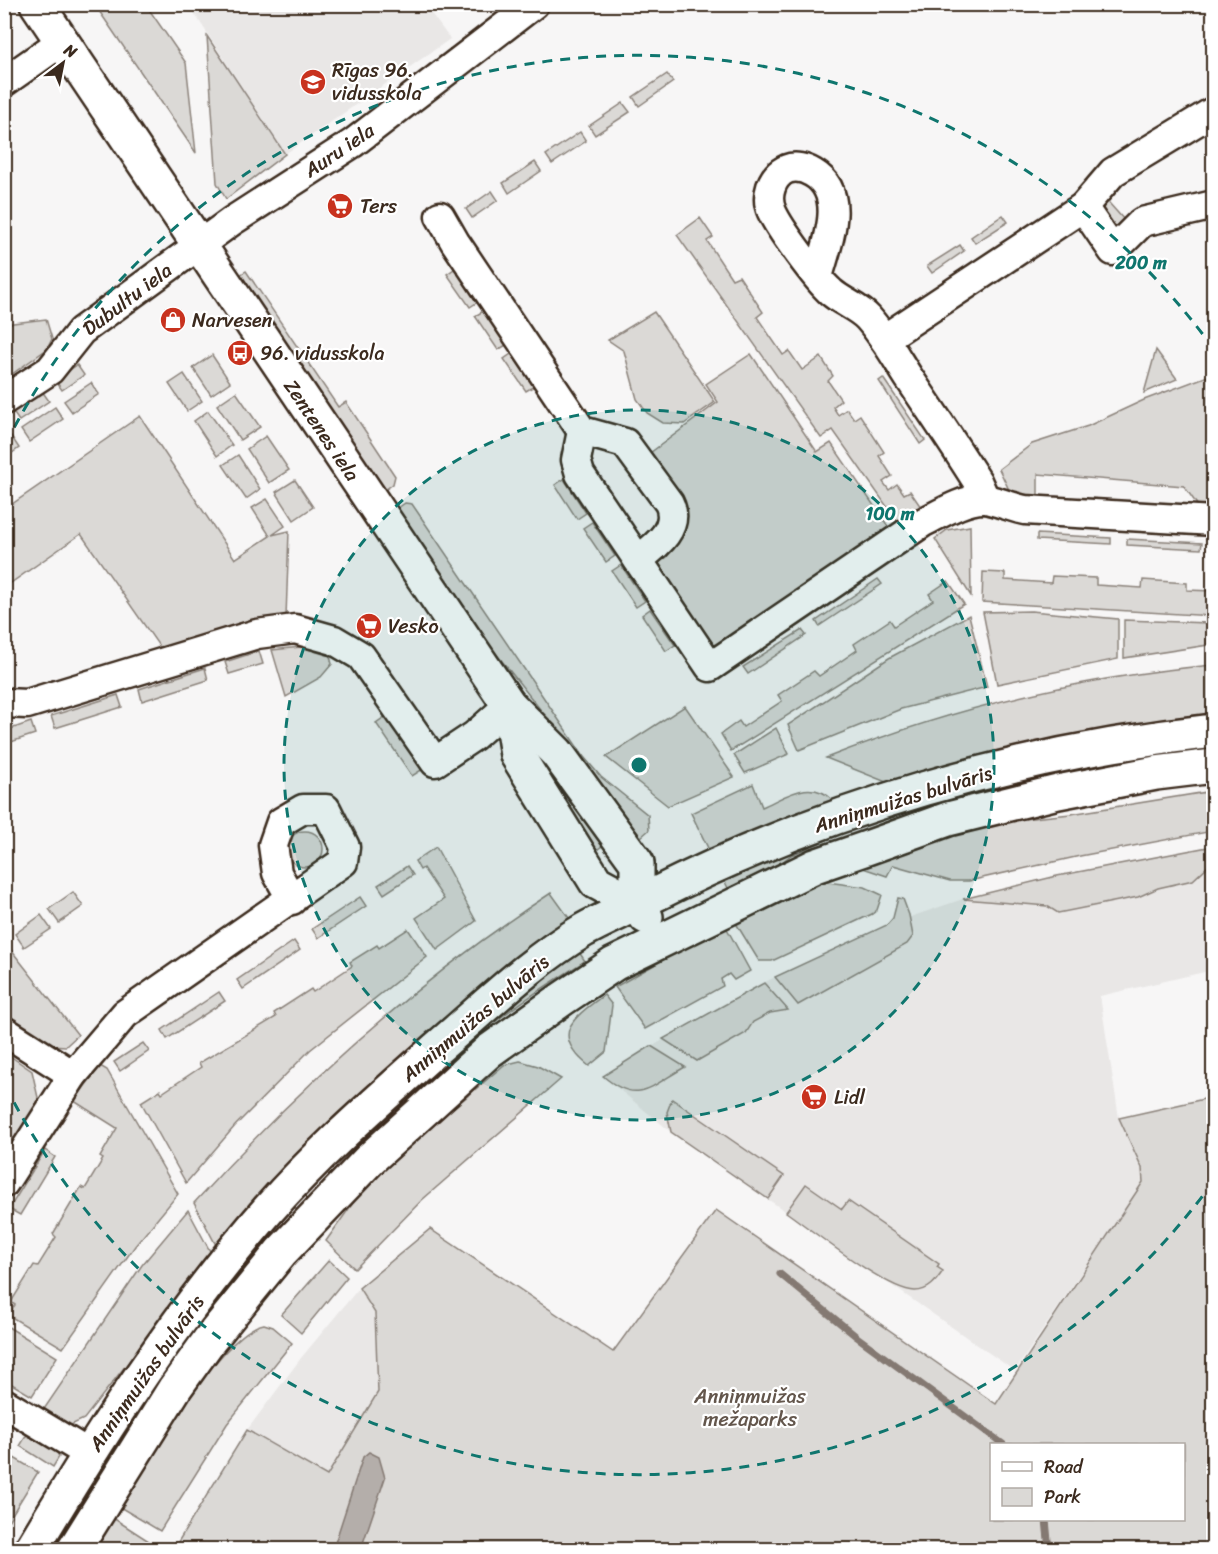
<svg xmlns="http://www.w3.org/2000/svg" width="1218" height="1554" viewBox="0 0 1218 1554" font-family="Sriracha,sans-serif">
  <rect width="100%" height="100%" fill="#f7f6f6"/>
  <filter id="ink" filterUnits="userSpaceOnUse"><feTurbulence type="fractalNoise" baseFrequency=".0167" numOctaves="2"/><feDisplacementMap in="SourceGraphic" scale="12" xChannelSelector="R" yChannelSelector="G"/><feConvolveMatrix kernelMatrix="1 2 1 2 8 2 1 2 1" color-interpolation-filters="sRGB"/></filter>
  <g filter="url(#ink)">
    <g fill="#e9e7e6">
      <polygon points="189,5 425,5 450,39 285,154"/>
      <polygon points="1213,846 1213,970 1100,996 1119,1118 1142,1168 1143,1182 1015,1371 671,1132 603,1076 718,1007 775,977 887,925 963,899 1057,876"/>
      <polygon points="359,1288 375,1313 379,1392 327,1476 247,1430 301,1358"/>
    </g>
    <g fill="#dbd9d6" stroke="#8b827a" stroke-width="1.5" fill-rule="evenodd">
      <polygon points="95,5 146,5 186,63 196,153"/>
      <polygon points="207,36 285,154 226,199 217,183"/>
      <polygon points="667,74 673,82 639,106 633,97"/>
      <polygon points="623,103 630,112 595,135 589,126"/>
      <polygon points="580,132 586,141 552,164 546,155"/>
      <polygon points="535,162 541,171 509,193 503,183"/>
      <polygon points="492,191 498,200 472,218 466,209"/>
      <polygon points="1101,194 1125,221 1112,234 1096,220"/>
      <polygon points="1003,215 1008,222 975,243 971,237"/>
      <polygon points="700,218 713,237 707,241 732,279 739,276 763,312 757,317 783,355 789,351 802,370 821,357 833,376 828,381 841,400 833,407 838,415 847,409 854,419 860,415 884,452 879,456 892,476 883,482 889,490 897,484 904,494 910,491 923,510 900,525 833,430 821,438 677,235"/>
      <polygon points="960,245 964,251 932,273 927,266"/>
      <polygon points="457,267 479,301 470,307 447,274"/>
      <polygon points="246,271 338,407 346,402 395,476 393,484 382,492 237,277"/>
      <polygon points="485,310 508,344 498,350 475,316"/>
      <polygon points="654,312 715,402 684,424 663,423 647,413 637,399 624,351 608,340"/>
      <polygon points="46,319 52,339 47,349 5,379 5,324"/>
      <polygon points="1156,350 1177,379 1144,393"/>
      <polygon points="514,352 536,385 526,391 504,359"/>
      <polygon points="751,354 817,452 831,443 892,532 720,649 703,645 651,568 667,557 684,528 650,453 718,402 706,384"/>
      <polygon points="212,355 230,382 211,395 193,368"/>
      <polygon points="77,365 84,375 62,390 55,380"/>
      <polygon points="184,374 202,401 187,411 169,384"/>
      <polygon points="1213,374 1213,507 1198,506 1184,486 1038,474 1038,496 1023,501 1011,494 999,469 1032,444 1088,426 1144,400"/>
      <polygon points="883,378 925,440 920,444 879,381"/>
      <polygon points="91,383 99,394 72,412 64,401"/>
      <polygon points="42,391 49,401 19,421 12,411"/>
      <polygon points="236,392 260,427 240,440 217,405"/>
      <polygon points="55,407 63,419 29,442 21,430"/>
      <polygon points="208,411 232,445 217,456 194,421"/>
      <polygon points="140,416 235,559 270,536 252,508 267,499 285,526 272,535 289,531 286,617 161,649 81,534 5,587 5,509"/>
      <polygon points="11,436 19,448 5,458 5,441"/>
      <polygon points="266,436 289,470 269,483 247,449"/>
      <polygon points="238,455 260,489 246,499 223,465"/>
      <polygon points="564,479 586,513 577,519 555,485"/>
      <polygon points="295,480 313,507 294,520 276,492"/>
      <polygon points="405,503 412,504 584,757 601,777 648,815 649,830 641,837 461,609 394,511"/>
      <polygon points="592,522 615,556 606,562 583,528"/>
      <polygon points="970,526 971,596 935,539 947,530"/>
      <polygon points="1037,534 1111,538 1111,544 1037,540"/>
      <polygon points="1127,539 1202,543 1201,549 1127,545"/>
      <polygon points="621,565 645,601 636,607 612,571"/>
      <polygon points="983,572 1005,573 1005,580 1051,583 1052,576 1096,578 1096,585 1142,588 1143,580 1187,583 1187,590 1213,591 1213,616 982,602"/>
      <polygon points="878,579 882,584 819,626 816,621"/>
      <polygon points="948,581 964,604 731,751 721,734 739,721 743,727 782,701 778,695 814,671 819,676 857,650 854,644 890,620 894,626 933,600 929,594"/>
      <polygon points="650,609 675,645 666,651 642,615"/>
      <polygon points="1031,611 1118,619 1118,659 997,684 983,612"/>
      <polygon points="969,615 987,687 901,709 799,750 788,725 889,658"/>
      <polygon points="1124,620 1208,623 1208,645 1124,658"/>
      <polygon points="802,630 806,635 748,674 743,667"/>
      <polygon points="301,647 330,656 332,664 321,677 286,697 272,650"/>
      <polygon points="259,651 263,664 229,674 225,662"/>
      <path d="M1213,665V715L1161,720L1034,745L886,782L826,758C950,709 1081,677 1213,665Z"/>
      <polygon points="205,668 208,680 142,701 139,689"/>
      <polygon points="118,695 122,707 55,728 51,716"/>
      <polygon points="685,706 734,777 668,806 606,757"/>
      <polygon points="386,716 423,769 412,776 376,723"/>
      <polygon points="31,722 35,734 5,744 5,731"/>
      <polygon points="776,728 789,754 745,773 734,755"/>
      <polygon points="525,734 605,844 595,851 569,814"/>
      <polygon points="1213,743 1213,752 892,824 889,816 1047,772"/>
      <path d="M753,784L762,807C787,796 811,777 834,801L829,808L709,850L691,813Z"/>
      <polygon points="1213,791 1213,831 1080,856 969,881 950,881 893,865 887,876 857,866 947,835 1004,821 1071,814"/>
      <polygon points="867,823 791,855 776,867 730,892 723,878"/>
      <circle cx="305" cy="849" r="18"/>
      <polygon points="1213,846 1208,866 1193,880 1158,888 1138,897 1058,913 1047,906 963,899 1057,876"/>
      <polygon points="436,847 476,921 437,950 416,918 444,899 423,868 420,870 415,861"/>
      <polygon points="407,866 413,875 384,894 378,885"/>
      <polygon points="819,881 865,887 882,895 877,910 872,914 772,961 759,961 734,920"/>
      <polygon points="73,892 83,906 59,923 49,909"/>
      <path d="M551,893L569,918L561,928L217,1247L194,1203C301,1085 417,980 551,893Z"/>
      <polygon points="360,897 366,906 318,938 312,929"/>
      <polygon points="898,898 903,899 909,915 913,936 907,944 798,1005 775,977 887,925 893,918"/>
      <polygon points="41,915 51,929 24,947 15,934"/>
      <polygon points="725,925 750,971 734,980 729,974 721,979 723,986 645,1029 615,987"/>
      <polygon points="408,929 427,957 310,1050 235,1126 186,1183 141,1102 160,1090 162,1093 201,1067 199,1063 276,1017 274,1013 311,989 313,992 352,966 350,962 377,945 379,948"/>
      <polygon points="4,941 78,1035 66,1046 50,1045 5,1017"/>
      <polygon points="294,941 300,950 243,989 237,980"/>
      <path d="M579,952L585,961C546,986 505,1011 471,1042C458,1054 453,1071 439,1081L464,1042Z"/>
      <polygon points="764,983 788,1010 770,1013 753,1022 746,1033 697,1061 663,1039"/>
      <polygon points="219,992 225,1001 167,1039 162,1030"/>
      <path d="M604,995L612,1005L606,1052L589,1066C549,1034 573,1018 604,995Z"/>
      <polygon points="143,1043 149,1051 120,1071 114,1062"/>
      <path d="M651,1046L685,1067C651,1086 638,1106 603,1076Z"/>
      <polygon points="4,1052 32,1071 39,1102 16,1138 5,1138"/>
      <polygon points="520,1061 538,1066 561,1079 422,1200 355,1269 326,1241 370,1179 504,1065"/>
      <polygon points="100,1066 107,1070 178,1194 135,1246 63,1348 8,1315 15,1305 11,1302 34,1265 38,1266 56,1237 53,1234 81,1187 85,1189 103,1159 100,1157 117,1128 74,1101"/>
      <path d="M1213,1097V1549L173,1550L247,1430L327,1476L378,1392L375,1313L359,1288L430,1229L613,1352L716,1210L996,1404L1143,1182L1142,1168L1119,1118ZM992,1444H1184V1520H992Z"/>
      <polygon points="672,1099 784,1176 768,1199 671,1132 667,1112"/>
      <polygon points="45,1150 55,1157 20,1215 9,1209"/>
      <path d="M806,1184L842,1209L848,1201L939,1264L937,1267L943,1271C936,1281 929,1291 915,1291C887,1291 812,1230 786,1212Z"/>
      <polygon points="188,1210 212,1255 84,1419 71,1425 40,1415 142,1265"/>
      <polygon points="329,1260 347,1277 301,1333 281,1315"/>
      <path d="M264,1324L273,1327L292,1343L227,1424L160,1531L118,1506C143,1467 222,1331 264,1324Z"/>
      <polygon points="5,1325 57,1357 32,1396 5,1380"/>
      <polygon points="29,1431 56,1449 59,1457 53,1467 20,1446"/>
      <polygon points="14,1458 38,1472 5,1526 5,1472"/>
      <polygon points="80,1497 87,1502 58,1549 48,1550"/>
      <polygon points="113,1518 152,1543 148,1549 95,1550"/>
    </g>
    <polygon fill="#b4aeaa" stroke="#847972" stroke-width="1.5" points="369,1452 379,1457 385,1478 361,1549 333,1549 363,1457"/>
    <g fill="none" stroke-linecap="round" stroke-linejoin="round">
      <g stroke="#847972" stroke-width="7">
        <polyline points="780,1274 857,1337 1003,1444"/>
        <polyline points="1046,1520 1049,1550"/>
      </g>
      <g stroke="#3b2a1e" stroke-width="33">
        <g id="minor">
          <polyline points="4,82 61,42"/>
          <polyline points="1083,207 1113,251 1142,222 1214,205"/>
          <path d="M440,216L455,242L582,431L625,443L669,503C681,528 656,546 638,560"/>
          <path d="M818,277C826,246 849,194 813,173C805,168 795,166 787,169C771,176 765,197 772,212C779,228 817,280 831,292C842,302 858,307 868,318C884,336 896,358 909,378C932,412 955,446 977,481L985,499"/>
          <polyline points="884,339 1083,207 1113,172 1214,111"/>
          <polyline points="4,400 50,370 81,331 232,221 353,143 534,4"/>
          <path d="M582,431L576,460L580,474L710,667L922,523C940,514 963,499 984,499C991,499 1014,508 1025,510L1214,521"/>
          <polyline points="4,703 27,704 257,634 295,629 334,640 361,656 435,762 474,736 509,705"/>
          <polyline points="4,1031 73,1075"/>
          <polyline points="4,1183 73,1075 125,1014 343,862 345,847 326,809 303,809 281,822 273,845 277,873 292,900"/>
          <polyline points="4,1403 89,1454"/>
        </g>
      </g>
      <g stroke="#3b2a1e" stroke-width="38">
        <g id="tertiary">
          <polyline points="37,4 509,705 557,753 637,863 637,904"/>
          <polyline points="509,705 517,755 596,882 637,904 646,917"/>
          <path d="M31,1550C102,1431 177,1314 268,1210C320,1151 379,1100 437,1048C485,1007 530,962 584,930C606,918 630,908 652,896C826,808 1019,752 1214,731"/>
          <polyline points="74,1550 175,1388 208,1342 281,1252 370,1159 489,1051 562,999 614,964 815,866 864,849 948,819 1058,792 1156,773 1214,766"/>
        </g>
      </g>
      <use href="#minor" stroke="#fff" stroke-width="28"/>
      <use href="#tertiary" stroke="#fff" stroke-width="33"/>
    </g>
  </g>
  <circle cx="639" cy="765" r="355" fill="#0f766e" fill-opacity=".12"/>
  <g fill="none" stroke="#0f766e" stroke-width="3" stroke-dasharray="10 8">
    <circle cx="639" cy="765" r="355"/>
    <path d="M1213 1182A710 710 0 0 1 6 1087M6 443A710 710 0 0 1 1213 348"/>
  </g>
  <defs>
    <g id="school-disc" transform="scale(1.35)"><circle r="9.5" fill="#c8321e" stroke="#fff"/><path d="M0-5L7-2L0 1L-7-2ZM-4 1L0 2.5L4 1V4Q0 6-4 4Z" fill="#fff"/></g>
    <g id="supermarket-disc" transform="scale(1.35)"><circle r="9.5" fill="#c8321e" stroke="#fff"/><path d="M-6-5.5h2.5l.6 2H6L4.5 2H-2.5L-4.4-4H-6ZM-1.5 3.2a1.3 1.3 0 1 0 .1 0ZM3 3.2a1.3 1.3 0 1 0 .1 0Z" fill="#fff"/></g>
    <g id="shop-disc" transform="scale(1.35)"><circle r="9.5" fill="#c8321e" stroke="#fff"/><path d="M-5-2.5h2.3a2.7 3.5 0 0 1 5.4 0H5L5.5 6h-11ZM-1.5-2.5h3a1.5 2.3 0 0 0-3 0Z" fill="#fff"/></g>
    <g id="bus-disc" transform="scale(1.35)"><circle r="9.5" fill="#c8321e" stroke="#fff"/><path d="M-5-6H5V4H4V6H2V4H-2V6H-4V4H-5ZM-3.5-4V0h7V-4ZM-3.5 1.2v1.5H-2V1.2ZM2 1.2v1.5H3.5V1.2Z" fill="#fff"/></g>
  </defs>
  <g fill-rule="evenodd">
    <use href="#school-disc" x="313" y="82"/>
    <use href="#supermarket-disc" x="340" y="206"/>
    <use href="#shop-disc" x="173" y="320"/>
    <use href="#bus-disc" x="240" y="353"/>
    <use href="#supermarket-disc" x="369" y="626"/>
    <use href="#supermarket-disc" x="814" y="1097"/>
  </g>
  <g text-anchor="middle" stroke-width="4.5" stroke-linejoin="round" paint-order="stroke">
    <g font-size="20" fill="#3b2a1e" stroke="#fff" text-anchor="start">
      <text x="332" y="77">Rīgas 96.<tspan x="332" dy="23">vidusskola</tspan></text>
      <text x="360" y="213">Ters</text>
      <text x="192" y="327">Narvesen</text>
      <text x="260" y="360">96. vidusskola</text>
      <text x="388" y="633">Vesko</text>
      <text x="834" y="1104">Lidl</text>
    </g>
    <g font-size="20" fill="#3b2a1e" stroke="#fff">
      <text transform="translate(339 150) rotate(-34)" y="7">Auru iela</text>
      <text transform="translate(127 299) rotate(-37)" y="7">Dubultu iela</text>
      <text transform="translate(322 430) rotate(56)" y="7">Zentenes iela</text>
      <text transform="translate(903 799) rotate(-17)" y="7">Anniņmuižas bulvāris</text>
      <text transform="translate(475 1018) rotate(-40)" y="7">Anniņmuižas bulvāris</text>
      <text transform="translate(146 1373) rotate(-55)" y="7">Anniņmuižas bulvāris</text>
    </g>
    <g font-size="20" fill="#63564c" stroke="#fff">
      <text x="750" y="1403">Anniņmuižas<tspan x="750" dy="23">mežaparks</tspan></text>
    </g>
  </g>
  <circle cx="639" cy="765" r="9" fill="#0f766e" stroke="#fff" stroke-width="3"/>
  <g font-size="18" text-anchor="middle" font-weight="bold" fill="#0f766e" stroke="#fff" stroke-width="4.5" stroke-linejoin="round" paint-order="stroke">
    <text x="1141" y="269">200 m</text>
    <text x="890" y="520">100 m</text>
  </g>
  <rect width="1218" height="1554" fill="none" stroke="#fff" stroke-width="24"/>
  <rect x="12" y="12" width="1194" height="1530" fill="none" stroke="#3b2a1e" stroke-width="2" filter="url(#ink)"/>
  <rect x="990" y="1443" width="195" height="78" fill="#ffffff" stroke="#b1aaa5" stroke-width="1.5"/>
  <rect x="1002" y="1462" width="30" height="9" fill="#ffffff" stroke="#b1aaa5" stroke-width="1.5"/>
  <text x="1044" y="1473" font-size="18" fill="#3b2a1e">Road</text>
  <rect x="1002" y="1488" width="30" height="18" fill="#dbd9d6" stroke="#b1aaa5" stroke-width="1.5"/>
  <text x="1044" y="1503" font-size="18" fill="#3b2a1e">Park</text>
  <g transform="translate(63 63) rotate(32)" stroke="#ffffff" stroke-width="4.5" paint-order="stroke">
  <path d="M0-4.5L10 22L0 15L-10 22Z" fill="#3b2a1e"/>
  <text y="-9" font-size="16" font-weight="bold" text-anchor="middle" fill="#3b2a1e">N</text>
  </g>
</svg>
